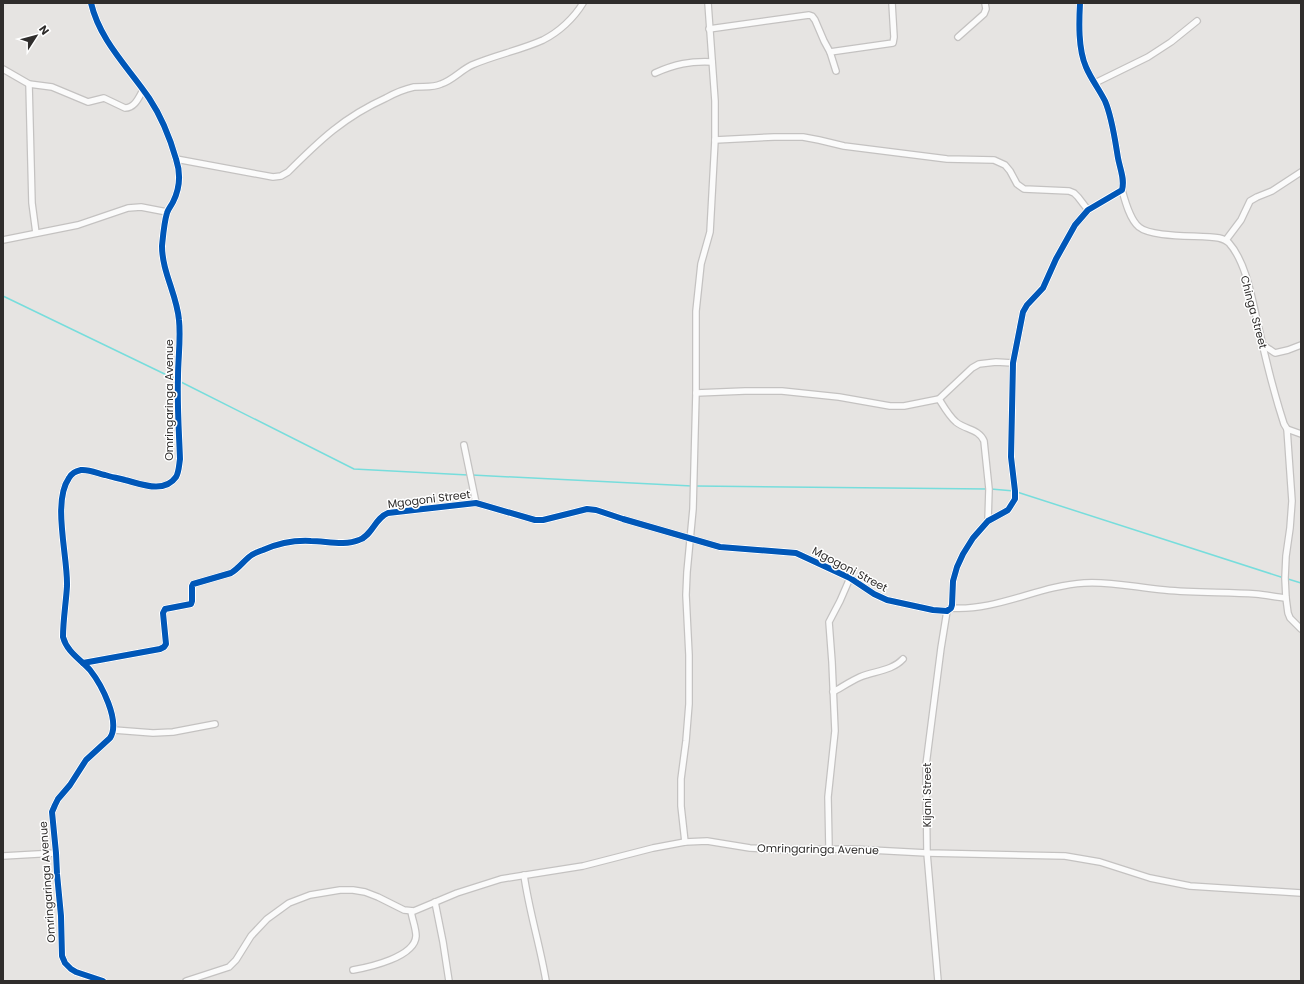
<svg xmlns="http://www.w3.org/2000/svg" width="1304" height="984" viewBox="0 0 1304 984" font-family="Poppins,sans-serif">
  <rect width="100%" height="100%" fill="#e6e4e2"/>
  <g fill="none" stroke-linecap="round" stroke-linejoin="round">
    <g stroke="#77dddc" stroke-width="1.5">
      <polyline points="3,296 175,379"/>
      <polyline points="179,381 354,469 468,475"/>
      <polyline points="472,475 692,486"/>
      <polyline points="696,486 988,489"/>
      <polyline points="991,489 1014,491"/>
      <polyline points="1017,492 1284,578"/>
      <polyline points="1288,579 1301,583"/>
    </g>
    <g stroke="#c4c2c1" stroke-width="8">
      <g id="minor">
        <path d="M91,3C100,41 128,67 149,98C161,116 170,138 176,159C181,174 180,188 173,202C171,206 168,209 167,213C164,223 163,236 162,246C162,272 177,295 179,320C181,339 178,358 178,377C177,405 179,432 180,459C179,465 179,472 176,477C164,494 141,484 125,480C118,478 111,477 105,475C97,473 88,469 81,470C76,471 71,474 69,478C52,502 68,557 67,586C66,603 63,620 63,637C67,652 80,659 90,670C101,684 121,721 110,738L86,760L70,785L58,799L55,805L52,812L56,853L57,874L61,916L62,956L65,963L71,969L76,972L103,981"/>
        <polyline points="709,29 809,15 812,16 815,20 824,41 830,52 836,71"/>
        <polyline points="958,37 984,14 986,9 985,3"/>
        <polyline points="830,52 893,43 894,37 892,3"/>
        <path d="M3,69L29,84L52,87L88,102L104,98L125,108C135,108 139,97 143,90"/>
        <path d="M655,73C675,64 690,61 712,62"/>
        <polyline points="1095,83 1148,57 1171,42 1197,21"/>
        <polyline points="29,84 32,203 36,233"/>
        <polyline points="715,140 774,137 803,137 819,140 844,146 947,159 994,160 1005,165 1010,171 1017,184 1024,189 1069,191 1074,193 1078,197 1088,210"/>
        <path d="M176,159L273,177L281,176L288,172C320,140 344,117 386,98C395,93 405,89 414,87C423,86 433,88 441,84C453,80 461,70 472,65C495,55 521,50 543,40C559,32 574,18 583,3"/>
        <path d="M1122,190C1125,201 1130,220 1139,227C1152,238 1200,235 1219,238C1223,239 1226,240 1229,243C1247,263 1253,304 1259,329C1266,361 1274,393 1284,424L1287,429L1301,434"/>
        <polyline points="3,240 78,225 128,208 141,207 167,212"/>
        <polyline points="1226,240 1241,220 1250,201 1257,197 1272,191 1301,172"/>
        <polyline points="1263,345 1275,353 1288,350 1301,345"/>
        <polyline points="696,393 745,391 782,391 839,397 890,406 904,406 939,399 972,368 979,364 996,362 1013,363"/>
        <path d="M939,399C944,407 949,416 956,422C966,430 979,429 984,441L989,489L988,521"/>
        <polyline points="1287,429 1292,501 1290,528 1286,556 1285,578 1286,598 1288,613 1290,618 1301,629"/>
        <polyline points="464,445 476,503"/>
        <path d="M951,608C997,611 1038,586 1084,583C1111,581 1138,588 1165,590C1195,593 1225,592 1256,594C1266,595 1276,597 1286,598"/>
        <path d="M83,663L160,649L164,647L166,644L163,613L165,609L191,604L192,601V586L193,584L231,573C238,569 243,562 249,557C253,553 258,552 263,550C279,543 293,540 311,541C326,541 345,546 359,540C372,536 375,518 388,513L476,503L535,520H543L587,509L596,510L623,519L720,547L796,553L850,578L874,594L887,600L933,610L947,611L951,608L952,605L953,581L957,567L963,554L973,538L988,521L1008,510L1015,499V491L1011,457L1013,363L1023,312L1027,305L1043,288L1056,259L1075,225L1088,210L1122,190C1125,179 1120,169 1118,158C1115,140 1112,117 1105,101C1099,89 1091,79 1086,67C1078,49 1079,22 1080,3"/>
        <path d="M833,692C842,687 851,681 860,677C874,671 892,671 903,659"/>
        <polyline points="114,730 153,733 173,732 215,724"/>
        <polyline points="685,842 681,806 681,779 686,741 689,704 689,655 686,595 687,572 693,509 696,393 696,311 701,264 710,232 715,140 715,101 708,3"/>
        <polyline points="829,848 828,797 835,731 832,662 829,622 840,601 850,578"/>
        <polyline points="3,856 56,853"/>
        <path d="M524,875C529,911 540,945 546,981"/>
        <polyline points="435,902 443,942 449,981"/>
        <path d="M353,970C370,967 415,957 416,936C416,928 412,919 411,911"/>
        <polyline points="186,981 229,967 236,960 251,936 267,919 289,903 310,895 340,890 353,890 365,892 378,897 404,910 414,911 457,893 501,879 583,866 653,848 685,842 707,841 750,848 785,850 852,849 927,853 1065,856 1100,862 1150,878 1190,886 1301,893"/>
        <polyline points="938,981 927,853 926,765 941,648 947,611"/>
      </g>
    </g>
    <use href="#minor" stroke="#fbfbfb" stroke-width="5.5"/>
    <g stroke="#fff" stroke-width="8">
      <g id="cycleway">
        <path d="M91,3C100,41 128,67 149,98C161,116 170,138 176,159C181,174 180,188 173,202C171,206 168,209 167,213C164,223 163,236 162,246C162,272 177,295 179,320C181,339 178,358 178,377C177,405 179,432 180,459C179,465 179,472 176,477C164,494 141,484 125,480C118,478 111,477 105,475C97,473 88,469 81,470C76,471 71,474 69,478C52,502 68,557 67,586C66,603 63,620 63,637C67,652 80,659 90,670C101,684 121,721 110,738L86,760L70,785L58,799L55,805L52,812L56,853L57,874L61,916L62,956L65,963L71,969L76,972L103,981"/>
        <path d="M83,663L160,649L164,647L166,644L163,613L165,609L191,604L192,601V586L193,584L231,573C238,569 243,562 249,557C253,553 258,552 263,550C279,543 293,540 311,541C326,541 345,546 359,540C372,536 375,518 388,513L476,503L535,520H543L587,509L596,510L623,519L720,547L796,553L850,578L874,594L887,600L933,610L947,611L951,608L952,605L953,581L957,567L963,554L973,538L988,521L1008,510L1015,499V491L1011,457L1013,363L1023,312L1027,305L1043,288L1056,259L1075,225L1088,210L1122,190C1125,179 1120,169 1118,158C1115,140 1112,117 1105,101C1099,89 1091,79 1086,67C1078,49 1079,22 1080,3"/>
      </g>
    </g>
    <use href="#cycleway" stroke="#0057b8" stroke-width="6"/>
  </g>
  <g text-anchor="middle" stroke-width="3" stroke-linejoin="round" paint-order="stroke">
    <g font-size="11" fill="#2f2d2c" stroke="#fff">
      <text transform="translate(1254 312) rotate(75)" y="4">Chinga Street</text>
      <text transform="translate(169 400) rotate(-90)" y="4">Omringaringa Avenue</text>
      <text transform="translate(429 499) rotate(-7)" y="4">Mgogoni Street</text>
      <text transform="translate(850 569) rotate(28)" y="4">Mgogoni Street</text>
      <text transform="translate(927 795) rotate(-90)" y="4">Kijani Street</text>
      <text transform="translate(818 849) rotate(1)" y="4">Omringaringa Avenue</text>
      <text transform="translate(47 882) rotate(-94)" y="4">Omringaringa Avenue</text>
    </g>
  </g>
  <rect width="1304" height="984" fill="none" stroke="#2f2d2c" stroke-width="8"/>
  <g transform="translate(36 36) rotate(54)" stroke="#ffffff" stroke-width="3" paint-order="stroke">
  <path d="M0-3L7 15L0 10L-7 15Z" fill="#2f2d2c"/>
  <text y="-6" font-size="11" font-weight="bold" text-anchor="middle" fill="#2f2d2c">N</text>
  </g>
</svg>
